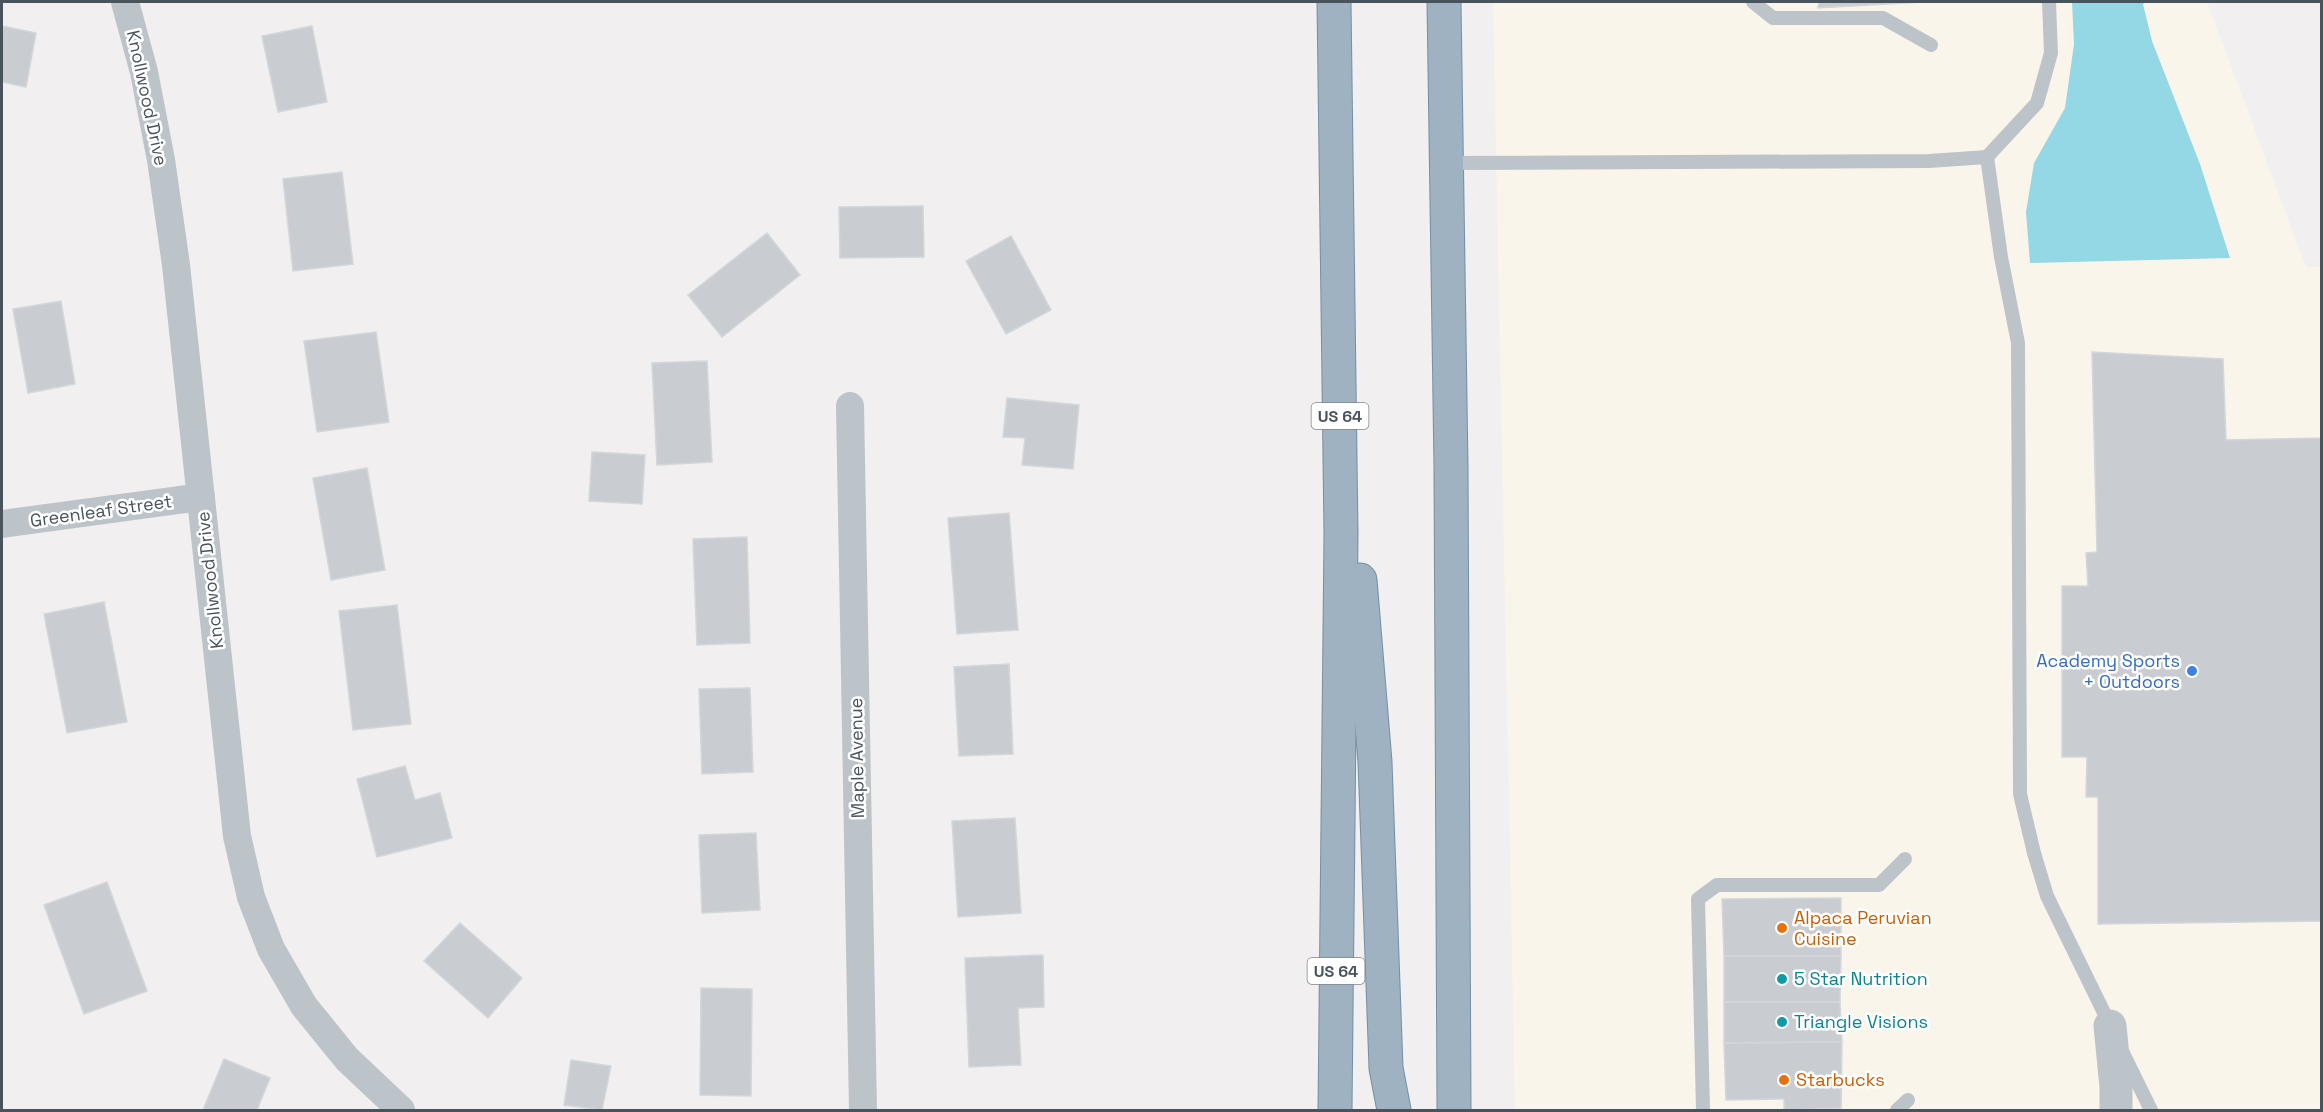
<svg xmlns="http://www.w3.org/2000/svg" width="2323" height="1112" viewBox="0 0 2323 1112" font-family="'Space Grotesk',sans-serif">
  <rect width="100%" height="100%" fill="#f1efef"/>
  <polygon fill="#faf5ea" points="1493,2 2207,2 2306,267 2321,267 2321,1110 1515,1110"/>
  <polygon fill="#93d8e4" points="2072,2 2145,2 2143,4 2152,41 2200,164 2230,258 2030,263 2026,212 2034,163 2065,108 2074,44"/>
  <g fill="#c9ccd1" stroke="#d3d6da" stroke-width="1.5">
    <polygon points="1819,2 1922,2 1818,8"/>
    <polygon points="2,26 36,33 26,87 2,82"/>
    <polygon points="312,26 327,102 278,112 262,36"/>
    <polygon points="342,172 353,264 293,271 283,179"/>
    <polygon points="923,206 924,257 840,258 839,207"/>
    <polygon points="767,233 800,275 722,337 688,295"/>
    <polygon points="1011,236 1051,310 1006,334 966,261"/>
    <polygon points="61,301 75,384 28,393 13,309"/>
    <polygon points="376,332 389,422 317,432 304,341"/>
    <polygon points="2092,352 2223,359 2226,440 2322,438 2322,921 2098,924 2098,797 2086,797 2087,757 2062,757 2062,586 2088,586 2086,553 2097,552"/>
    <polygon points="707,361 712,462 657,465 652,363"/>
    <polygon points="1007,398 1079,405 1073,469 1022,465 1025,438 1003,437"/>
    <polygon points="592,452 645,455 642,504 589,501"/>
    <polygon points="367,468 385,570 331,580 313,478"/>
    <polygon points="1009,513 1018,630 957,634 948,518"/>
    <polygon points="747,537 750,643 697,645 693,539"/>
    <polygon points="104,602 127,722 67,733 44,614"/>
    <polygon points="397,605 411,724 353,730 339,611"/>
    <polygon points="1009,664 1013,754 959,756 954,667"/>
    <polygon points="750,688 753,772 702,774 699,689"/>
    <polygon points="405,766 415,800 440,793 452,838 377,857 357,779"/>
    <polygon points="1015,818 1021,913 958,917 952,821"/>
    <polygon points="756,833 760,910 702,913 699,835"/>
    <polygon points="107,882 147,991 84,1014 44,905"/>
    <polygon points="1841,898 1841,956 1724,956 1722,899"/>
    <polygon points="460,923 522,978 488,1018 424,961"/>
    <polygon points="1043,955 1044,1007 1018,1008 1021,1065 969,1067 965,958"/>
    <polygon points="1724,956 1841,956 1840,1002 1724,1002"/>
    <polygon points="701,988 752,989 751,1096 700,1095"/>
    <polygon points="1724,1002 1840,1002 1842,1042 1724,1043"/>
    <polygon points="1842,1042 1841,1108 1784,1110 1784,1099 1726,1100 1724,1043"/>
    <polygon points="224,1059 270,1078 257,1110 203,1110"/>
    <polygon points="571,1060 611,1066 602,1110 564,1105"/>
  </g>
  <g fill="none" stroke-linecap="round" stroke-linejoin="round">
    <g stroke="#768fa5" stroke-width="35">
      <g id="trunk">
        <polyline points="1334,2 1341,534 1335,1110"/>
        <polyline points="1444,2 1451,467 1454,1110"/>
        <polyline points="1360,580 1375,762 1386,1068 1394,1110"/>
      </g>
    </g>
    <g stroke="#bcc4ca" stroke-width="14">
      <polyline points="1753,2 1773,18 1883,18 1931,45"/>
      <polyline points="1987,157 2037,103 2051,53 2049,2"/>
      <polyline points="1446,163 1929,161 1987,157 2001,257 2018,343 2020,794 2034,853 2047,896 2111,1027"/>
      <polyline points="2123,1053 2151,1110"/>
      <polyline points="1703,1110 1698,899 1717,885 1879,885 1905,859"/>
      <polyline points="1897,1110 1908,1100"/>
    </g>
    <g stroke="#bcc4ca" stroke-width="28">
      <polyline points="125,2 144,72 161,160 176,265 237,836 251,897 271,949 304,1006 347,1059 401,1110"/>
      <polyline points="850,406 863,1110"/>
      <polyline points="2,524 201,497"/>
    </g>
    <polyline stroke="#bcc4ca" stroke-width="33" points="2110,1026 2116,1087 2116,1110"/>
    <use href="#trunk" stroke="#9eb2c2" stroke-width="33"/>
  </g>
  <circle fill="#3f7fe0" stroke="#fff" stroke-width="2" cx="2192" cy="671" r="6"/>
  <g fill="#e8710a" stroke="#fff" stroke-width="2">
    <circle cx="1782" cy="928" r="6"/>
    <circle cx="1784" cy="1080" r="6"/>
  </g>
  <g fill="#0f9aa8" stroke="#fff" stroke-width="2">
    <circle cx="1782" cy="979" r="6"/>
    <circle cx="1782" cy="1022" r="6"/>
  </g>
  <g text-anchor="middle" stroke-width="5" stroke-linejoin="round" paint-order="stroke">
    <g fill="#fff" stroke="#80878c" stroke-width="1.5">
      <rect x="1311.5" y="403" width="57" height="26" rx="4.5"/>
      <rect x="1307.5" y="958" width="57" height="26" rx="4.5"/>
    </g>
    <g font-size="16" font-weight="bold" fill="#49535b">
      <text x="1340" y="422">US 64</text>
      <text x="1336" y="977">US 64</text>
    </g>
    <g font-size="18" fill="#49535b" stroke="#fff">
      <text transform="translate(147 98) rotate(78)" y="6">Knollwood Drive</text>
      <text transform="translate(101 511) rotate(-8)" y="6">Greenleaf Street</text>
      <text transform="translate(210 580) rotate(-96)" y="6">Knollwood Drive</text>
      <text transform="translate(857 758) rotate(-91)" y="6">Maple Avenue</text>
    </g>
    <g font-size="18" fill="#366cbe" stroke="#fff" text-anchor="end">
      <text x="2180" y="667">Academy Sports<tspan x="2180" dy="21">+ Outdoors</tspan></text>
    </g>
    <g font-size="18" fill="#c56008" stroke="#fff" text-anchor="start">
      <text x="1794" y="924">Alpaca Peruvian<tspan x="1794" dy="21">Cuisine</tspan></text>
      <text x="1796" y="1086">Starbucks</text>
    </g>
    <g font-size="18" fill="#0d838f" stroke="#fff" text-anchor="start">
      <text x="1794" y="985">5 Star Nutrition</text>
      <text x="1794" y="1028">Triangle Visions</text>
    </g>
  </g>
  <rect width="2323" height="1112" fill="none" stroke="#49535b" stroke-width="6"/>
</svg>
